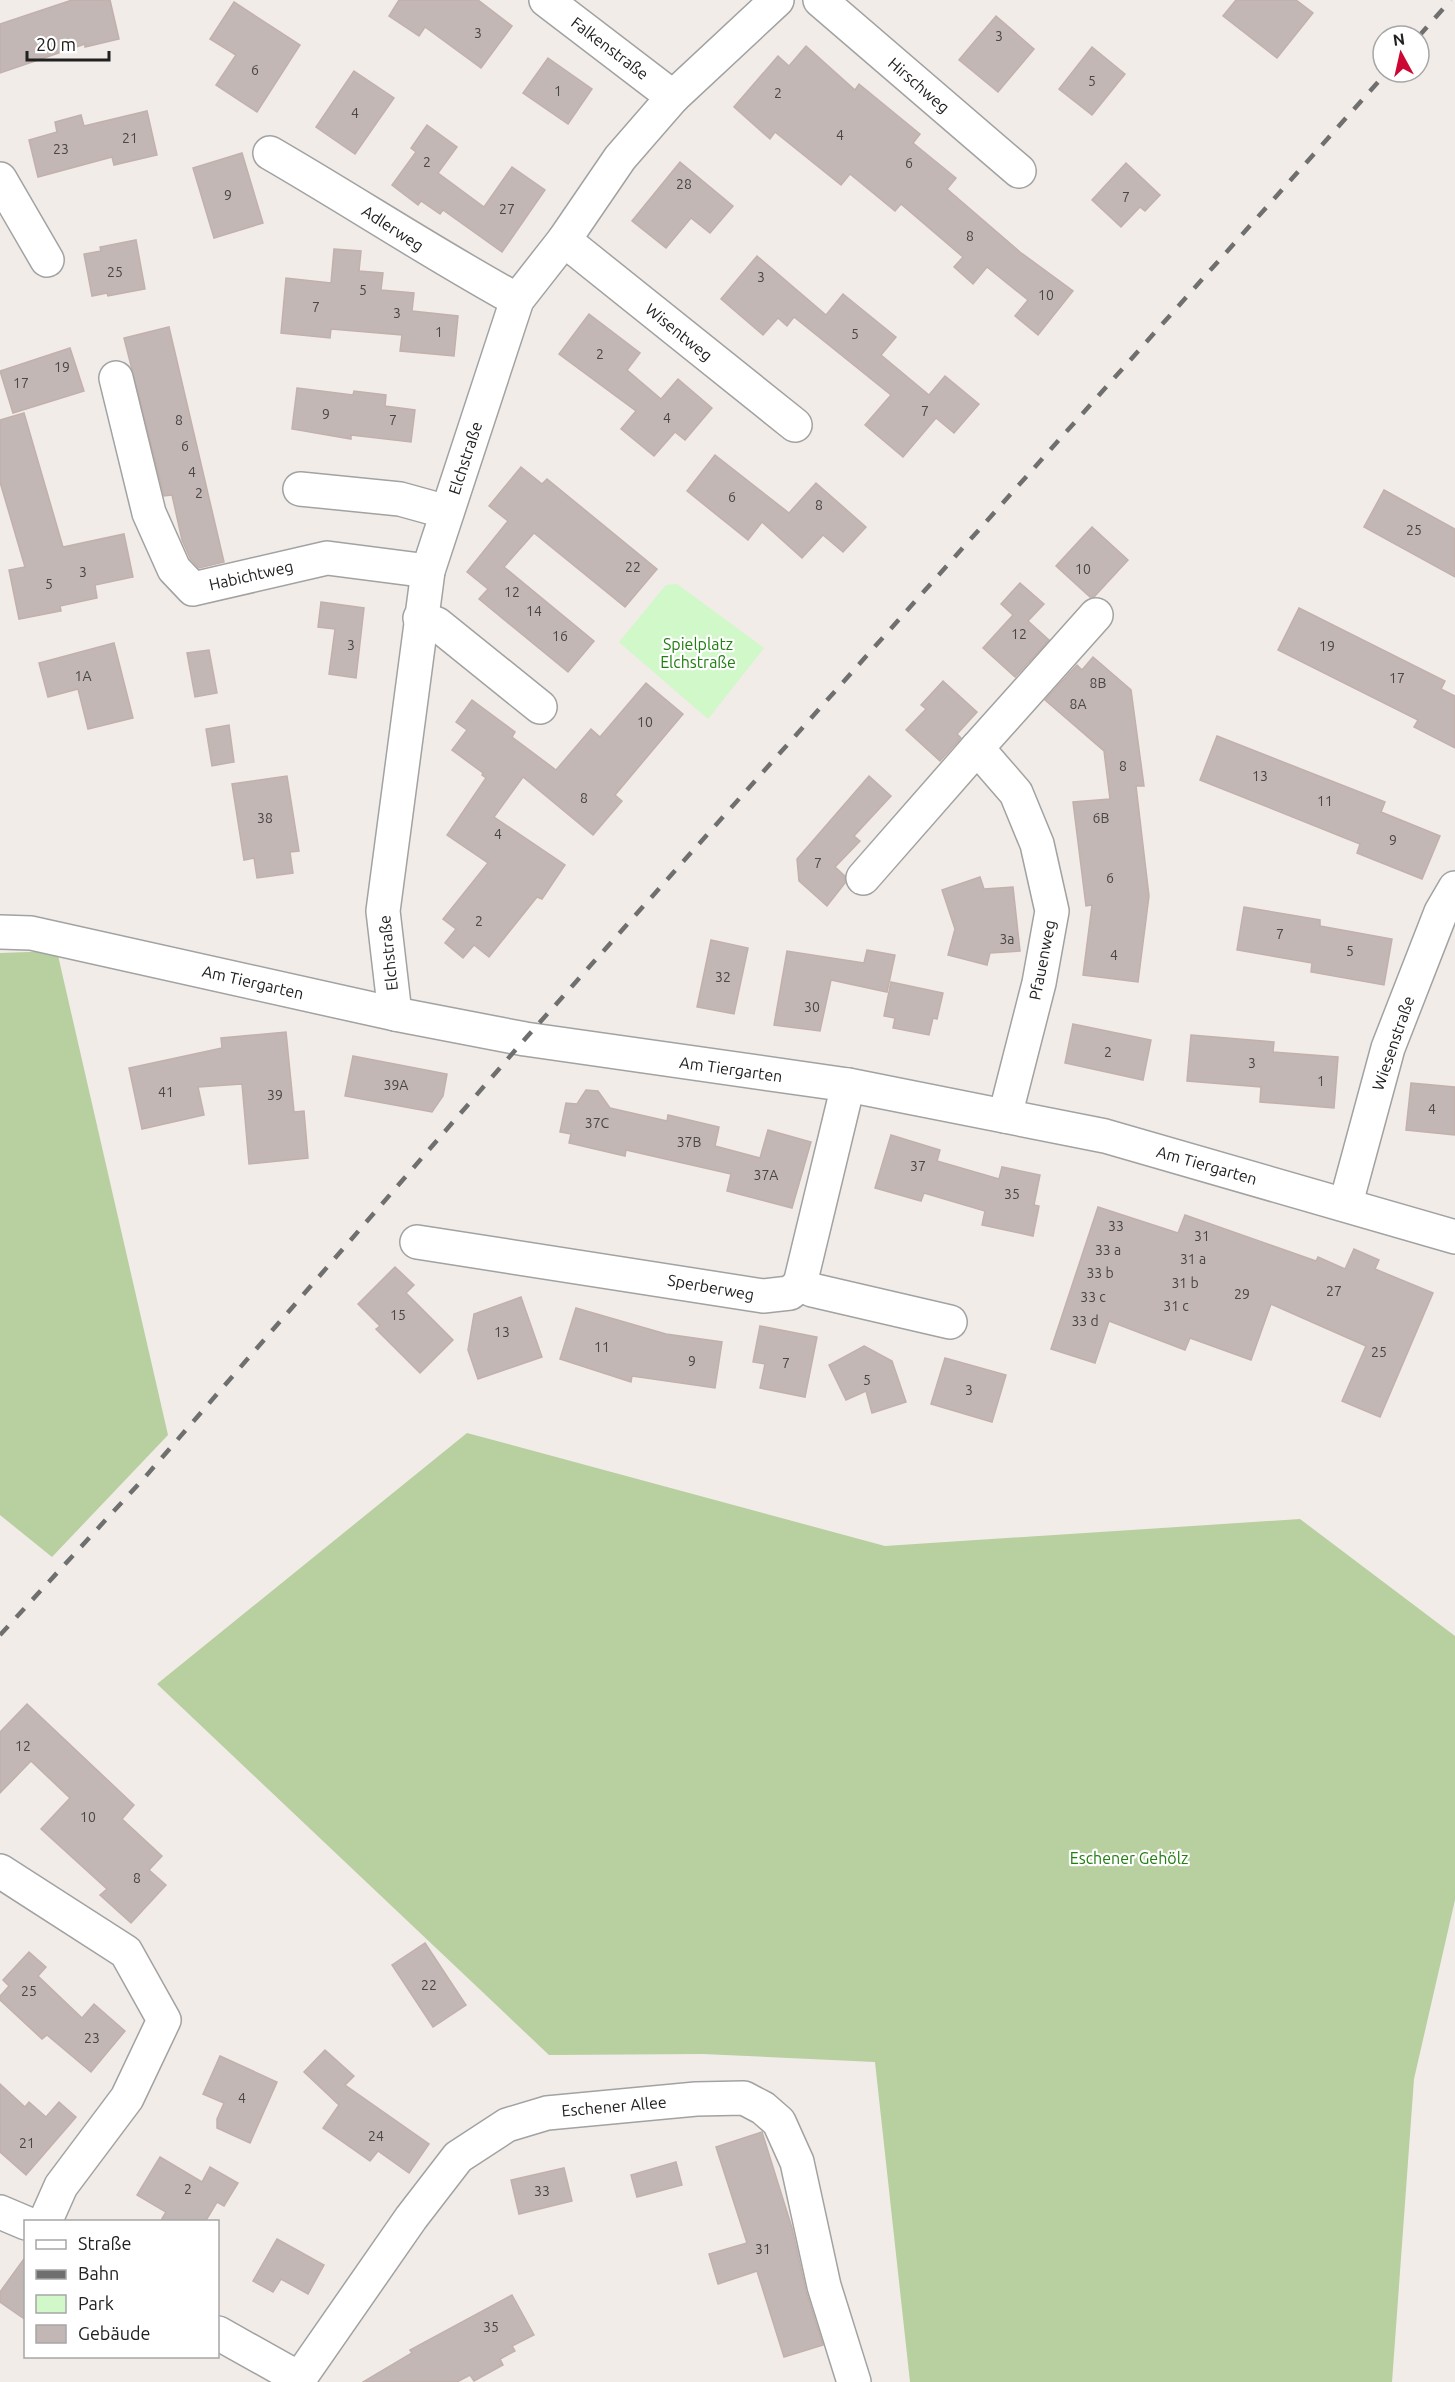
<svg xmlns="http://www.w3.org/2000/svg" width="1455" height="2382" viewBox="0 0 1455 2382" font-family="Ubuntu,sans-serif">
  <rect width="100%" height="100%" fill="#f1ece8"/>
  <g fill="#b8cf9f">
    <polygon points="57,951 168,1435 52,1557 0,1515 0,953"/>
    <polygon points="467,1433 885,1546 1300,1519 1455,1636 1455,1900 1414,2079 1392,2382 910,2382 875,2062 703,2054 549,2055 157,1684"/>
  </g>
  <polygon fill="#d0f8c8" points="677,584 764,648 708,719 619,642 666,585"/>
  <g fill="#c2b7b5" stroke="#c3b0ab" stroke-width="1.5">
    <polygon points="72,0 110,0 119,39 85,47 85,44 0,73 0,24"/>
    <polygon points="399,0 478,0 512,26 481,68 425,27 419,36 389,16"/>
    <polygon points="1236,0 1296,0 1313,13 1277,58 1223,16"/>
    <polygon points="234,2 300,45 257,112 216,85 236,55 210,39"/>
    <polygon points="996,16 1034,49 998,92 959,60"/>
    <polygon points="806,46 855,90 859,84 920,134 913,143 956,178 947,189 1020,252 1073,291 1038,335 1015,316 1028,300 987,267 973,284 954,267 963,257 901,204 895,211 850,174 841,185 775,132 770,139 734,107 778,56 789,66"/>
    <polygon points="1092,47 1125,74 1092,115 1059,89"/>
    <polygon points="548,58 592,89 568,124 523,93"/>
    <polygon points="354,71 394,98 355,154 316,127"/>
    <polygon points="147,111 157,155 114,165 112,157 38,177 29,140 57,132 55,122 81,115 84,126"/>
    <polygon points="427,125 457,147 438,173 484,207 512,167 545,190 502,252 443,210 440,214 421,201 418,205 392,185 416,152 411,148"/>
    <polygon points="242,153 263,223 214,238 193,168"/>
    <polygon points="680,162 733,206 710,233 691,218 666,248 632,221"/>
    <polygon points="1126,163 1160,195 1145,211 1140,207 1121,227 1092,200"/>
    <polygon points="136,240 145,289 108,296 107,293 92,296 84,254 101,251 100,247"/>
    <polygon points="334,249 361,251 359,271 383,273 381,290 414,293 412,311 458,316 454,356 400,351 402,335 331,329 330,338 281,333 286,278 331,283"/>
    <polygon points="757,256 826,315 843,294 896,337 881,355 929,395 945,376 979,404 954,433 936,418 903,457 865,425 891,395 794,317 787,326 778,318 763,335 721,299"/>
    <polygon points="589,314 640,353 627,370 661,399 678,379 712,408 685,440 675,432 654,456 621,429 636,411 559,354"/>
    <polygon points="169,327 224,562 199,568 190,558 182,540 172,495 164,496 124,338"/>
    <polygon points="70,348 84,391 13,413 0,371"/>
    <polygon points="297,388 353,395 354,391 386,395 385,406 415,410 411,442 351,435 351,439 292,429"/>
    <polygon points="24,413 63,547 124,534 133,577 95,585 97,598 60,606 61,611 19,619 9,570 25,567 0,482 0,420"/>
    <polygon points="715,455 789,513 816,483 866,527 843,552 823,535 802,558 762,522 748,540 687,491"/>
    <polygon points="521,467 542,484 547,479 657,569 625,607 534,533 504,567 594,641 568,672 479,599 488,589 467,572 508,521 489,506"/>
    <polygon points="1384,490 1455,529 1455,577 1364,527"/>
    <polygon points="1092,527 1128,560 1094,597 1090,597 1056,566"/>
    <polygon points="1020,583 1044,604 1028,621 1049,640 1015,677 983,648 1013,615 1001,604"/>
    <polygon points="321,602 364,608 356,678 329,674 335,629 318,627"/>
    <polygon points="1299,608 1445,681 1441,689 1455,696 1455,748 1414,727 1418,720 1278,650"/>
    <polygon points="114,643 133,718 88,729 78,689 48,697 39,663"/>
    <polygon points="209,650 217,693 195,697 187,653"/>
    <polygon points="1093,657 1131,690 1144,786 1136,786 1149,896 1138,982 1083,975 1092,905 1086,906 1073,802 1110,799 1104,751 1045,700 1077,665 1082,670"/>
    <polygon points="943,681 977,712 957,734 961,738 940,761 906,730 926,709 921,705"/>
    <polygon points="646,683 683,714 615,795 622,801 593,835 523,777 494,817 565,865 542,899 537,897 489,957 474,945 463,958 445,943 456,929 443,919 488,863 447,835 486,778 482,775 483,773 452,750 467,730 456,722 472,700 515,732 512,737 556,770 591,729 600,737"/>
    <polygon points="229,725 234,762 212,766 206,729"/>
    <polygon points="1217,736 1385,802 1381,812 1440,836 1422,879 1357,853 1360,844 1200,780"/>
    <polygon points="287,776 299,851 290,852 293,873 257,878 254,858 244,860 232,784"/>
    <polygon points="869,776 891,796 854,836 860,841 835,867 845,876 845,883 827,906 799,881 797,859"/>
    <polygon points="980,877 984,889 1013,887 1020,951 990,953 987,965 948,955 955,929 942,890"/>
    <polygon points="1244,907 1320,920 1320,926 1392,939 1384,985 1311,972 1312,963 1237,950"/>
    <polygon points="711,940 748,948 734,1014 697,1007"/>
    <polygon points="867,950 895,955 887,992 831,980 820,1031 774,1025 787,951 864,963"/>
    <polygon points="891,982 943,993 937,1019 933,1018 929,1035 893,1028 895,1018 884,1016"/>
    <polygon points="1073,1024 1151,1040 1143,1080 1065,1063"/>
    <polygon points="286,1032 294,1112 304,1111 308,1158 249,1164 242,1084 198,1087 204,1115 142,1129 129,1068 222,1048 221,1038"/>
    <polygon points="1191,1035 1274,1042 1273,1052 1338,1057 1334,1108 1260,1102 1261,1087 1187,1081"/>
    <polygon points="353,1056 447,1074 443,1096 432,1112 345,1096"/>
    <polygon points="1411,1083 1455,1087 1455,1135 1406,1130"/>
    <polygon points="586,1090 598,1091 610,1108 667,1121 668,1115 719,1127 715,1146 760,1158 768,1130 811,1142 792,1208 727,1191 731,1174 626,1150 625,1156 569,1143 571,1134 560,1132 566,1103 577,1104"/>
    <polygon points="891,1135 940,1150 937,1161 999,1179 1002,1167 1040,1175 1034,1205 1039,1206 1033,1236 982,1225 985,1211 924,1193 921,1201 875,1188"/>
    <polygon points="1098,1207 1178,1233 1185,1215 1316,1261 1318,1257 1345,1269 1354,1249 1379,1260 1375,1269 1433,1293 1380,1417 1342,1401 1366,1346 1271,1304 1251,1360 1190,1338 1185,1350 1109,1321 1095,1363 1051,1349"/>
    <polygon points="395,1267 414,1285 406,1293 453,1340 420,1373 376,1329 380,1326 358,1304"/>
    <polygon points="521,1297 542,1357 478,1379 468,1350 474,1314"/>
    <polygon points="576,1308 666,1334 722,1342 715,1388 632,1376 631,1382 560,1359"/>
    <polygon points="760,1326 817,1337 805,1397 760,1388 765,1364 753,1362"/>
    <polygon points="864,1346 892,1361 906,1402 872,1413 866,1391 846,1400 829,1365"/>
    <polygon points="945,1358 1006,1375 992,1422 931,1404"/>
    <polygon points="27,1704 134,1805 122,1819 162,1856 149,1870 166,1885 131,1923 100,1895 107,1889 41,1829 70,1798 31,1761 0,1793 0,1732"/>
    <polygon points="425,1943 466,2005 433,2027 392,1965"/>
    <polygon points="29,1952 46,1967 38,1976 82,2018 94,2004 125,2031 91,2072 47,2035 42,2039 0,2000 0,1996 9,1986 3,1980"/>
    <polygon points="325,2050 354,2076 345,2085 429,2144 409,2173 378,2151 370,2161 323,2128 339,2105 304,2072"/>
    <polygon points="220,2056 277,2082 250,2143 217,2128 217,2119 224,2103 203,2094"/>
    <polygon points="0,2084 25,2107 29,2102 46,2117 59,2102 76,2117 26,2175 0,2152"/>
    <polygon points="762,2132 792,2228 806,2291 823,2345 784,2357 757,2271 718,2284 709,2254 747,2243 716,2147"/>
    <polygon points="160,2157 202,2182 210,2167 238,2183 224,2206 217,2202 205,2222 160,2222 166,2212 137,2195"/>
    <polygon points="676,2162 682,2185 637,2197 631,2175"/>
    <polygon points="564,2168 572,2201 519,2214 511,2180"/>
    <polygon points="277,2239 324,2265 308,2294 281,2279 273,2292 253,2281"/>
    <polygon points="26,2256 26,2320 0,2302 0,2292"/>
    <polygon points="512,2295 534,2335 512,2346 515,2351 500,2359 503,2365 474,2381 470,2375 457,2382 363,2382 412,2353 410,2350"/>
  </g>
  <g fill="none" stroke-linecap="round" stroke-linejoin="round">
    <g stroke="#a2a2a2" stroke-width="36">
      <g id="minor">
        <polyline points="546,0 673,97"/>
        <polyline points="820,0 1019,171"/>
        <path d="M270,153C353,201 433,254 517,300"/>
        <polyline points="0,179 47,260"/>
        <polyline points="564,240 795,425"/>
        <polyline points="116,378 149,513 174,569 193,589 327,558 428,571"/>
        <polyline points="300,489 400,499 447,512"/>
        <polyline points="420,618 437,624 540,707"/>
        <polyline points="863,878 977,748"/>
        <polyline points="0,932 31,933 395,1014 525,1039 848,1085 1105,1136 1455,1237"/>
        <polyline points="395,1014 383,911 428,571 517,300 564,240 620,158 673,97 777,0"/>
        <polyline points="1005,1116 1039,983 1052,911 1037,844 1016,793 977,748 1096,615"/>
        <polyline points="1346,1203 1388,1048 1441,912 1455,888"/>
        <polyline points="417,1242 763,1296 790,1293 800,1284 848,1085"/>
        <polyline points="800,1284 812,1290 950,1322"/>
        <polyline points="0,1871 126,1952 164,2020 127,2098 61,2186 45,2222"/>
        <polyline points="0,2212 26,2223"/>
        <polyline points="218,2333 300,2379"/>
        <polyline points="297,2382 411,2218 458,2157 507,2125 547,2113 696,2099 744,2098 763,2108 779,2122 797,2162 824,2286 854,2382"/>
      </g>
    </g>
    <use href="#minor" stroke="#fff" stroke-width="33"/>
    <g stroke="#6f6f6f" stroke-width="4.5" stroke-dasharray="12 12" stroke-linecap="butt">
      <polyline points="1419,36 1451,0"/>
      <polyline points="0,1635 146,1476 525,1039 1387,72"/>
    </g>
  </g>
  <g text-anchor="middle" stroke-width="4.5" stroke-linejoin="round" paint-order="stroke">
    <g font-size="14" fill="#494646">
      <text x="478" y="38">3</text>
      <text x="999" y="41">3</text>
      <text x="255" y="75">6</text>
      <text x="1092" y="86">5</text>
      <text x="558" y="96">1</text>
      <text x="778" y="98">2</text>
      <text x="355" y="118">4</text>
      <text x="840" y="140">4</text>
      <text x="130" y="143">21</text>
      <text x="61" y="154">23</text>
      <text x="427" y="167">2</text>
      <text x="909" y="168">6</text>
      <text x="684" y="189">28</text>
      <text x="228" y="200">9</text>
      <text x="1126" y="202">7</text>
      <text x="507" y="214">27</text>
      <text x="970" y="241">8</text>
      <text x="115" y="277">25</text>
      <text x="761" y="282">3</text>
      <text x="363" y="295">5</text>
      <text x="1046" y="300">10</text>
      <text x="316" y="312">7</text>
      <text x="397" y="318">3</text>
      <text x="439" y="337">1</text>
      <text x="855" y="339">5</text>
      <text x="600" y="359">2</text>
      <text x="62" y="372">19</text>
      <text x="21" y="388">17</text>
      <text x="925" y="416">7</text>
      <text x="326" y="419">9</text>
      <text x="667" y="423">4</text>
      <text x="179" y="425">8</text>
      <text x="393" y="425">7</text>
      <text x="185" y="451">6</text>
      <text x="192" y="477">4</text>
      <text x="199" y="498">2</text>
      <text x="732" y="502">6</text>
      <text x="819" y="510">8</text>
      <text x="1414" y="535">25</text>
      <text x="633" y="572">22</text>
      <text x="1083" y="574">10</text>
      <text x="83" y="577">3</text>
      <text x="49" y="589">5</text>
      <text x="512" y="597">12</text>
      <text x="534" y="616">14</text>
      <text x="1019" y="639">12</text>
      <text x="560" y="641">16</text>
      <text x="351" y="650">3</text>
      <text x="1327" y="651">19</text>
      <text x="83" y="681">1A</text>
      <text x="1397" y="683">17</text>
      <text x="1098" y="688">8B</text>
      <text x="1078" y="709">8A</text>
      <text x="645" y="727">10</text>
      <text x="1123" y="771">8</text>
      <text x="1260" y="781">13</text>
      <text x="584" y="803">8</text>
      <text x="1325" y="806">11</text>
      <text x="265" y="823">38</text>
      <text x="1101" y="823">6B</text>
      <text x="498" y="839">4</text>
      <text x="1393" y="845">9</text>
      <text x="818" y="868">7</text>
      <text x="1110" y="883">6</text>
      <text x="479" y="926">2</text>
      <text x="1280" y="939">7</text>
      <text x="1007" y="944">3a</text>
      <text x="1350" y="956">5</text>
      <text x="1114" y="960">4</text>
      <text x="723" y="982">32</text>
      <text x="812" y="1012">30</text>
      <text x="1108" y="1057">2</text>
      <text x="1252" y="1068">3</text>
      <text x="1321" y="1086">1</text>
      <text x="396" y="1090">39A</text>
      <text x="166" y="1097">41</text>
      <text x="275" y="1100">39</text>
      <text x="1432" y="1114">4</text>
      <text x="597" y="1128">37C</text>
      <text x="689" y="1147">37B</text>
      <text x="918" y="1171">37</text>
      <text x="766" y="1180">37A</text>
      <text x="1012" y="1199">35</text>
      <text x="1116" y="1231">33</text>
      <text x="1202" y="1241">31</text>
      <text x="1108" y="1255">33 a</text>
      <text x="1193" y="1264">31 a</text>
      <text x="1100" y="1278">33 b</text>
      <text x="1185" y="1288">31 b</text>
      <text x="1334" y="1296">27</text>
      <text x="1242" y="1299">29</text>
      <text x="1093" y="1302">33 c</text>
      <text x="1176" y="1311">31 c</text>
      <text x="398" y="1320">15</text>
      <text x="1085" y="1326">33 d</text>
      <text x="502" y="1337">13</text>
      <text x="602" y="1352">11</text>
      <text x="1379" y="1357">25</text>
      <text x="692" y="1366">9</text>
      <text x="786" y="1368">7</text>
      <text x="867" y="1385">5</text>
      <text x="969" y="1395">3</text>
      <text x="23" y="1751">12</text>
      <text x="88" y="1822">10</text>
      <text x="137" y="1883">8</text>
      <text x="429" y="1990">22</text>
      <text x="29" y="1996">25</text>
      <text x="92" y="2043">23</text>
      <text x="242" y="2103">4</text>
      <text x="376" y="2141">24</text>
      <text x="27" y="2148">21</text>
      <text x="188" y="2194">2</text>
      <text x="542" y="2196">33</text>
      <text x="763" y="2254">31</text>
      <text x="491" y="2332">35</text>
    </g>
    <g font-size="16" fill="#212121" stroke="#fff">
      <text transform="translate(610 48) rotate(37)" y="6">Falkenstraße</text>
      <text transform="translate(919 85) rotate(41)" y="6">Hirschweg</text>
      <text transform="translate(393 228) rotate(33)" y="6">Adlerweg</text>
      <text transform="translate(679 332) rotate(39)" y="6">Wisentweg</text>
      <text transform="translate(465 458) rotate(-72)" y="6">Elchstraße</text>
      <text transform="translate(251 575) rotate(-13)" y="6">Habichtweg</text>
      <text transform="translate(388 953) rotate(-96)" y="6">Elchstraße</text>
      <text transform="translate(1042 960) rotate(-79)" y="6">Pfauenweg</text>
      <text transform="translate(253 982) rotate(13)" y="6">Am Tiergarten</text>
      <text transform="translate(1393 1043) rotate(-71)" y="6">Wiesenstraße</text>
      <text transform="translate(731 1069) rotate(8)" y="6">Am Tiergarten</text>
      <text transform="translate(1207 1165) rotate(16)" y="6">Am Tiergarten</text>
      <text transform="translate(711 1287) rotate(10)" y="6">Sperberweg</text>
      <text transform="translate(614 2106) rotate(-5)" y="6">Eschener Allee</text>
    </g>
    <g font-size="16" fill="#207f10" stroke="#fff">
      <text x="698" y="650">Spielplatz<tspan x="698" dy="18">Elchstraße</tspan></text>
      <text x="1129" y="1864">Eschener Gehölz</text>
    </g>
  </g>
  <rect x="24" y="2220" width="195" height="138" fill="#ffffff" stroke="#a6a6a6" stroke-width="1.5"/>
  <rect x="36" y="2240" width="30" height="9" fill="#ffffff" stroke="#a6a6a6" stroke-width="1.5"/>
  <text x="78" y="2250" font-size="18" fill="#212121">Straße</text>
  <rect x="36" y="2270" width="30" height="9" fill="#6f6f6f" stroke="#a6a6a6" stroke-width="1.5"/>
  <text x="78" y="2280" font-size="18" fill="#212121">Bahn</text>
  <rect x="36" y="2295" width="30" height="18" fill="#d0f8c8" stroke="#a6a6a6" stroke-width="1.5"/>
  <text x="78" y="2310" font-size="18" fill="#212121">Park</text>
  <rect x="36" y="2325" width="30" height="18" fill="#c2b7b5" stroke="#a6a6a6" stroke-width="1.5"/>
  <text x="78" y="2340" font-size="18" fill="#212121">Gebäude</text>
  <g transform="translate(1401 54) rotate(352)"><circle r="28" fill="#ffffff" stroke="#a6a6a6" stroke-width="1.5"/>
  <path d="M0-4.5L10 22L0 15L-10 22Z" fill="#cc0734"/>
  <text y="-9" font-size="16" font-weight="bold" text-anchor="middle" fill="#212121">N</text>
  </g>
  <path d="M27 51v9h82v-9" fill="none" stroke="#212121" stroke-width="3"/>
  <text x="36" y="51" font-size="18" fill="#212121" stroke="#ffffff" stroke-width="4.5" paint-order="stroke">20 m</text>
</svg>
